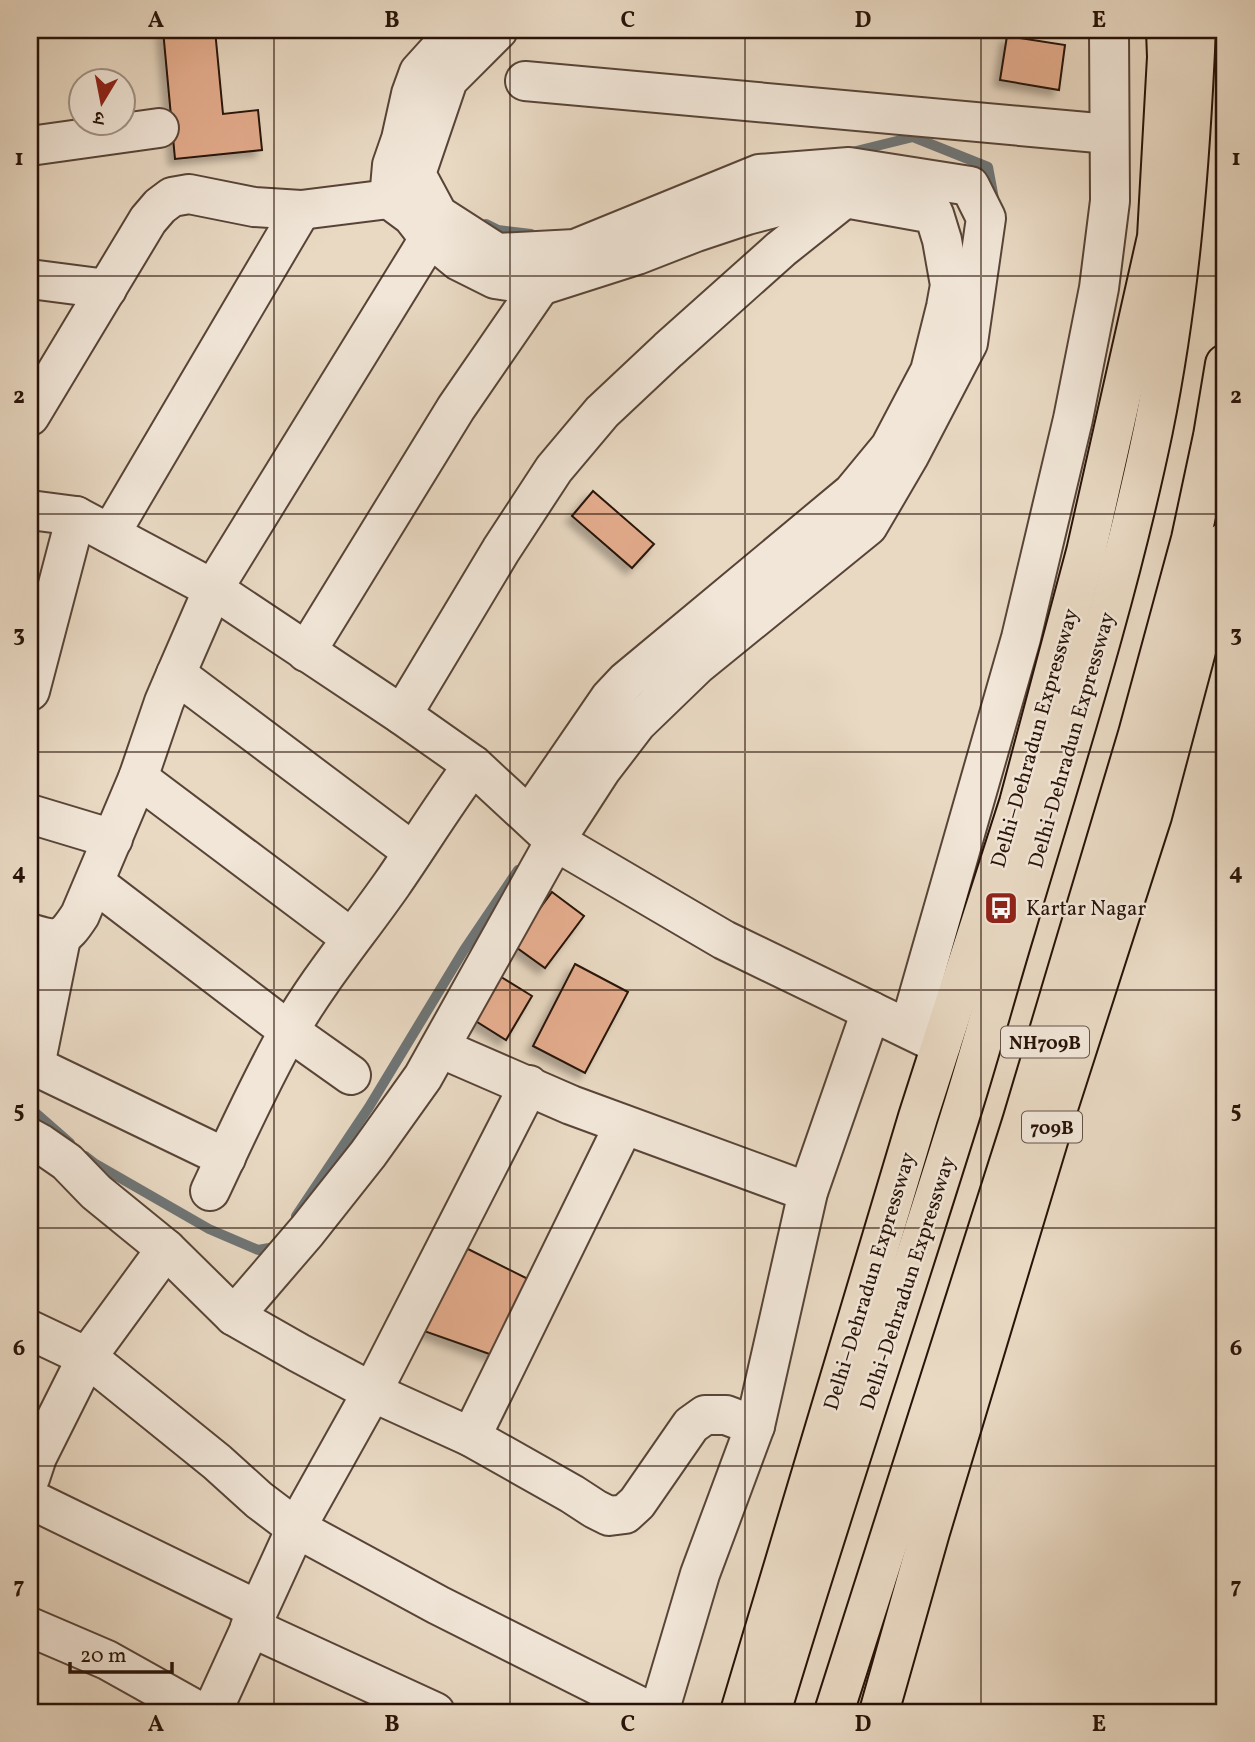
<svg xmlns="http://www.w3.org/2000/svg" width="1255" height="1742" viewBox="0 0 1255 1742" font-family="Vollkorn,'Noto Serif Devanagari',serif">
  <defs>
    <filter id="shadow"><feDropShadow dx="-6" dy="6" stdDeviation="3.5" flood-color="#0004"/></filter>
  </defs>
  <rect width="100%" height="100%" fill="#e9d9c3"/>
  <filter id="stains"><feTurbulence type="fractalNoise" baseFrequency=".00286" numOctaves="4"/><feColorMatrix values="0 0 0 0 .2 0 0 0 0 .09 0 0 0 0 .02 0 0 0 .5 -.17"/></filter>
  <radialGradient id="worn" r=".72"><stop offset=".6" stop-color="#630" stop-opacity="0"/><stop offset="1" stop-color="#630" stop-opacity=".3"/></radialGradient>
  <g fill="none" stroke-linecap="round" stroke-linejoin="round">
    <g stroke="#6e7576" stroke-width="10">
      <polyline points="848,153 913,137 988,167 994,199"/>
      <polyline points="486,224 498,230 531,234"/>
      <polyline points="30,1108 70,1143"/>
      <polyline points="85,1156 94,1163 209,1229 258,1250 275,1247 277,1243"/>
      <polyline points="296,1216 369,1107 464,950 518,870"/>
    </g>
  </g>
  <g fill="#e5ad8e" stroke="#281308" stroke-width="2" filter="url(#shadow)">
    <polygon points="163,30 215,30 223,114 258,110 262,150 175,159"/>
    <polygon points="1007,36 1065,45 1059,90 1000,80"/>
    <polygon points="593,491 654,544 632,568 572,516"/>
    <polygon points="552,892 584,916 545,968 513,945"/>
    <polygon points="575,964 628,992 585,1073 533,1046"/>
    <polygon points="493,972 532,996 506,1040 466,1015"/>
    <polygon points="462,1246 532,1281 498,1357 424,1331"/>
  </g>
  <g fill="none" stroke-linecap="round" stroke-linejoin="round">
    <g stroke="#584437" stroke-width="42">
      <g id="minor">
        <polyline points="457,30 419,72 411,94 401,139 392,165 389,199 412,216 426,234 459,261 495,279 540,286 637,255 696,232 747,215 789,204 845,198 934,214 942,240 950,285 946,307 930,371 890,447 852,493 626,681 610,698 529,816"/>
        <polyline points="525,81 1109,134"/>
        <polyline points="30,146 159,128"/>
        <polyline points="30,279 107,289"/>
        <polyline points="30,416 148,220 160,206 172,197 189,194 254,207 301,210 389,199"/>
        <polyline points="30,510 76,516 213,589 402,715 473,765 555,841 724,940 941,1045"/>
        <polyline points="110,534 301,210"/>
        <polyline points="306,652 456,408 540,286"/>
        <polyline points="176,674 413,852"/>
        <polyline points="30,691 76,516"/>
        <polyline points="402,715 501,550 554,469 602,412 668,350 781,249 845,198"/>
        <polyline points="138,778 351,938"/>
        <polyline points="30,814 113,839"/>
        <polyline points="95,883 289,1031 351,1075"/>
        <path d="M30,933C58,942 63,941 80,915L138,778L164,702L176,674L213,589L430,237"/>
        <polyline points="909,1029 1021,638 1073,419 1099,288 1110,201 1109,30"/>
        <polyline points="440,1048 571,1105 808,1192"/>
        <polyline points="30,1065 35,1066 226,1158"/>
        <polyline points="35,1066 61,938"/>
        <polyline points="30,1138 41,1144 67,1162 96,1192 166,1249 234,1316 299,1353 372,1392 471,1437 572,1494 595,1509 609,1516 625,1514 637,1503 691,1425 705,1415 726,1415 755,1426"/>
        <path d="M210,1191C235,1138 259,1084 288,1033C318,980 357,934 392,884C419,845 444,804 473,765"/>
        <polyline points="234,1316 307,1231 368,1154 423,1077 555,841 601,770 637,723 697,665 868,526 909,456 968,343 986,218 970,186 849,167 759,174 575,249 497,253 438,215 416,174 448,80 498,30"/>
        <polyline points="30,1330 87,1357 217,1462 259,1500 296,1528 438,1605 651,1712"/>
        <polyline points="471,1437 624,1125"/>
        <polyline points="30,1478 37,1457 87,1357 166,1249"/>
        <polyline points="30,1499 258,1610"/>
        <polyline points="30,1627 107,1660 200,1712"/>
        <polyline points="250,1627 435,1712"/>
        <polyline points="212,1712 296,1528 372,1392 529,1085"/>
        <polyline points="659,1712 700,1574 755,1426 808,1192 871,1011"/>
      </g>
    </g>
    <g stroke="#281308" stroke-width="42">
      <g id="highway">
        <polyline points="740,1712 918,1117 1019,803 1086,552 1157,237 1167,57 1166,30"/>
        <path d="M771,1712C832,1508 901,1307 964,1103C982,1045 998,986 1016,927C1065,762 1118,598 1153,430C1180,298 1190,164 1196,30"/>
        <polyline points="834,1712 1022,1122 1138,734 1191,539 1213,436 1225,364"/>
        <polyline points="879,1712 930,1532 1057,1111 1152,816 1225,542"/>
      </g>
    </g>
    <use href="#minor" stroke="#f1e6d8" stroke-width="38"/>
    <use href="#highway" stroke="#e9d9c3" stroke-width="38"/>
  </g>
  <path fill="none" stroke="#281308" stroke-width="2" stroke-opacity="0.55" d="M274,30V1712M510,30V1712M745,30V1712M981,30V1712M30,276H1225M30,514H1225M30,752H1225M30,990H1225M30,1228H1225M30,1466H1225"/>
  <defs>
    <g id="bus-square" transform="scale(1.75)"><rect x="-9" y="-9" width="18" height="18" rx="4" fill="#8f2418" stroke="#f1e6d8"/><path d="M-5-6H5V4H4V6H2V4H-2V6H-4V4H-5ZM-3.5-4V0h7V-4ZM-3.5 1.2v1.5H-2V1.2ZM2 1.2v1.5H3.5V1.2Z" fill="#fff"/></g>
  </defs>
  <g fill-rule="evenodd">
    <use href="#bus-square" x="1001" y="908"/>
  </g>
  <g text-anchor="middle" stroke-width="5" stroke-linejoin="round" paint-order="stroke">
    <g fill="#f1e6d8" stroke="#645246" stroke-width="2">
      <rect x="1001" y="1026.5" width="88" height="31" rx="5"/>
      <rect x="1022" y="1111.5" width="60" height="31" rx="5"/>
    </g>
    <g font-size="19" font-weight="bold" fill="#281308">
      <text x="1045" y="1049">NH709B</text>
      <text x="1052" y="1134">709B</text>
    </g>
    <g font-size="21" fill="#281308" stroke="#f1e6d8">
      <text transform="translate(1034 738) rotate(-74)" y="7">Delhi–Dehradun Expressway</text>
      <text transform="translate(1071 740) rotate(-74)" y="7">Delhi-Dehradun Expressway</text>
      <text transform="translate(869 1281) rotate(-73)" y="7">Delhi–Dehradun Expressway</text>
      <text transform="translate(907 1283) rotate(-72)" y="7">Delhi-Dehradun Expressway</text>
    </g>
    <g font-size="21" fill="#281308" stroke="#f1e6d8" text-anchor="start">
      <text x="1026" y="915">Kartar Nagar</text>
    </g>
  </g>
  <rect width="1255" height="1742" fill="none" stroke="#e9d9c3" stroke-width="77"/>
  <g transform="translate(102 102) rotate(190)"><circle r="33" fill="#f1e6d8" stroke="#a19285" stroke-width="2"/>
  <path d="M0-5L12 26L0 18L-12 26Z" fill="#8f2418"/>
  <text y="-10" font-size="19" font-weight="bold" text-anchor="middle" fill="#281308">उ</text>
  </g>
  <path d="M70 1662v10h102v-10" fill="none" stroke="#281308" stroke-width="3.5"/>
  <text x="80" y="1662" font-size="21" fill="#281308" stroke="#f1e6d8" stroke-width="5" paint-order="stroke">20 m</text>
  <rect x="38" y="38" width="1178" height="1666" fill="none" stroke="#281308" stroke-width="2.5"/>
  <g font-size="23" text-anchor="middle" font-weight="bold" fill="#281308">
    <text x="156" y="27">A</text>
    <text x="392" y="27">B</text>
    <text x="628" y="27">C</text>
    <text x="863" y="27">D</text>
    <text x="1099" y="27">E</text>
    <text x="19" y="165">1</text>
    <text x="1236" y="165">1</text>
    <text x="19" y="403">2</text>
    <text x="1236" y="403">2</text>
    <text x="19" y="641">3</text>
    <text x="1236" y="641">3</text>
    <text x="19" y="879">4</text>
    <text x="1236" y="879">4</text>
    <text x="19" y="1117">5</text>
    <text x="1236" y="1117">5</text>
    <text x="19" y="1355">6</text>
    <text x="1236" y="1355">6</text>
    <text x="19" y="1593">7</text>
    <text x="1236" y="1593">7</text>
    <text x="156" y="1731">A</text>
    <text x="392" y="1731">B</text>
    <text x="628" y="1731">C</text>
    <text x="863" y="1731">D</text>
    <text x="1099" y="1731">E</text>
  </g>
  <rect width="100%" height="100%" filter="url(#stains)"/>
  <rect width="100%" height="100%" fill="url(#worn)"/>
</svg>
